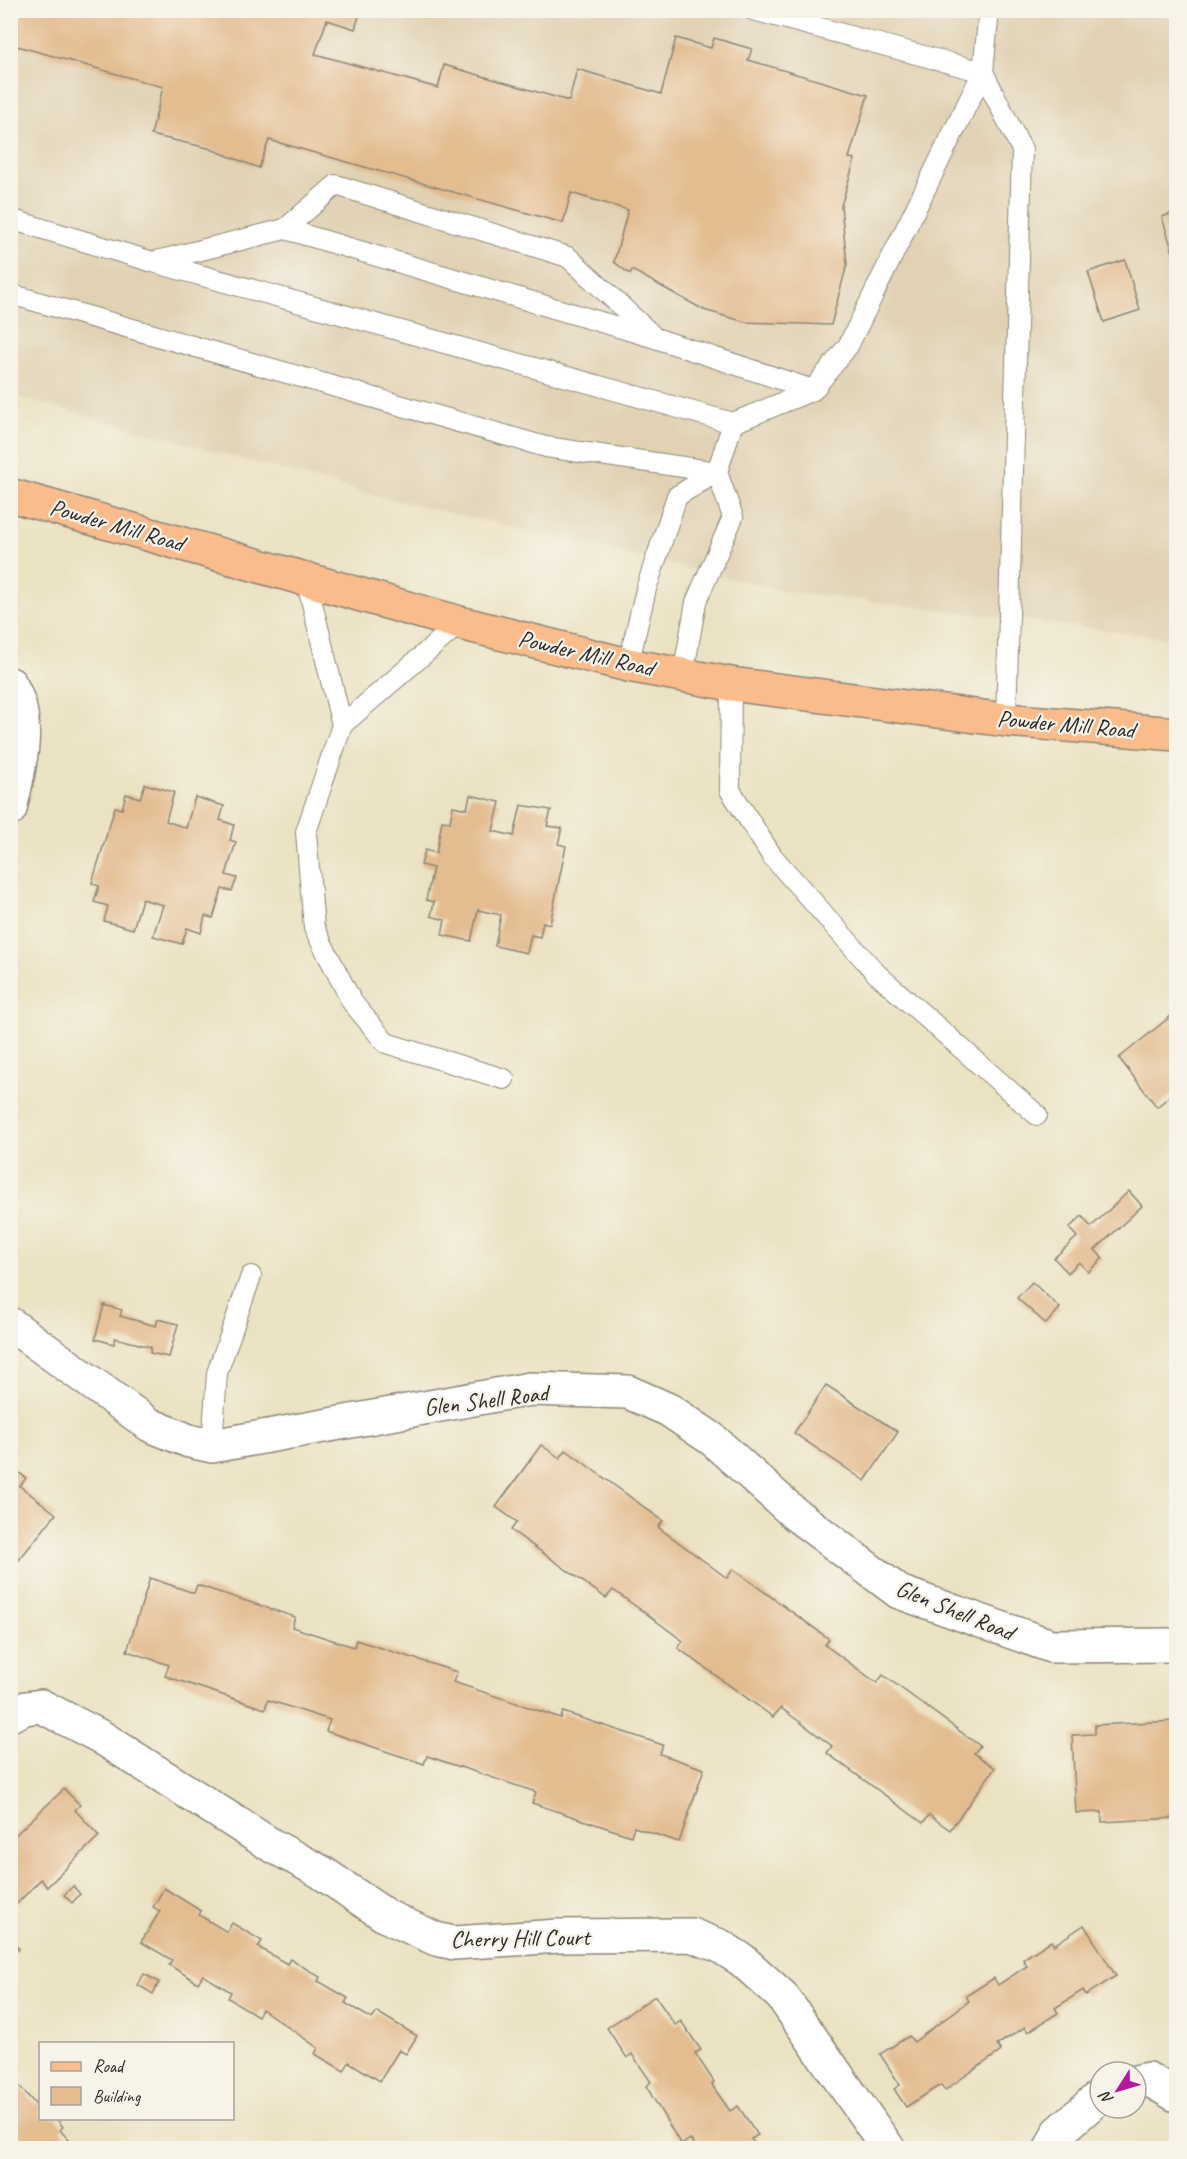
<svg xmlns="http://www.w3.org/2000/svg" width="1187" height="2159" viewBox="0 0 1187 2159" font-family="Caveat,sans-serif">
  <rect width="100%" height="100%" fill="#f7f3e8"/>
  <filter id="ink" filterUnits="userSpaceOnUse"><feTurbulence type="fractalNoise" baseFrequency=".0167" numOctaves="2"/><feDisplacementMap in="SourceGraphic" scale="12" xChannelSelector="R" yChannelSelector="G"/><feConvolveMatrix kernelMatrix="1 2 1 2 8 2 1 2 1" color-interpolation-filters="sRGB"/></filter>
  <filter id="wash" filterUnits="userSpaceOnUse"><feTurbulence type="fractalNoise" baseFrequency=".008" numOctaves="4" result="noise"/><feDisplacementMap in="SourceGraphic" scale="24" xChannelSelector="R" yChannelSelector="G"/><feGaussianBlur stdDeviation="1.35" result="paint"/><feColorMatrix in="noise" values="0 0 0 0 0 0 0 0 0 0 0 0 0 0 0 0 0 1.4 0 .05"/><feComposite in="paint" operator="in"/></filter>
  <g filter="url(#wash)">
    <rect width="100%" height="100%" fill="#ebe2c2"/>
    <polygon fill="#e1d2b4" points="10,11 1176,11 1176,639 781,590 372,495 11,395"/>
    <g id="blocks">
      <g fill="#e3bc8f">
        <polygon points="10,10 361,10 355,29 327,20 315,54 438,88 444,65 569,101 577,69 661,94 676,38 711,48 714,38 752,49 748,60 868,95 849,158 855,159 841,206 847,264 831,325 745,322 704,310 632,270 630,274 614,262 628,210 571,193 563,223 269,140 259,168 208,148 151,135 163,87 10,44"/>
        <polygon points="1176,212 1176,259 1175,259 1162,217"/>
        <polygon points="1125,260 1140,310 1104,322 1088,272"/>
        <polygon points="145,784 174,792 166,821 186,828 195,797 224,806 220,820 234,825 230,840 236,842 226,875 237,878 232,891 222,889 213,918 205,916 201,933 187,928 182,944 153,936 163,905 142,899 133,929 104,921 108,906 94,902 99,886 92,883 115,807 122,809 126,794 140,798"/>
        <polygon points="470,795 500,802 493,831 514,836 521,805 551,810 547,826 562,828 558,844 566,846 550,924 543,922 540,937 531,935 527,953 495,946 501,915 478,910 471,941 442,935 445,920 431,916 434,902 426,900 433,868 421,865 425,850 436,853 442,821 450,822 453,806 467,809"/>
        <polygon points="1176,1012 1176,1091 1157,1107 1119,1058"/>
        <polygon points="1129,1191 1142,1206 1095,1250 1103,1258 1088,1272 1079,1262 1068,1273 1054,1258 1077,1237 1069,1228 1082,1216 1091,1227"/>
        <polygon points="1032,1282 1060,1308 1046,1324 1017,1298"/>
        <polygon points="104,1305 122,1310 120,1316 156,1326 158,1319 178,1324 169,1357 150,1353 151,1347 115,1338 114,1344 95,1339"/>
        <polygon points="826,1385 898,1432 865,1481 794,1433"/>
        <polygon points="541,1445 560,1458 566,1450 663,1521 658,1527 727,1578 733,1569 829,1639 825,1645 877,1683 883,1675 980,1746 974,1753 995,1768 950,1830 929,1815 923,1823 827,1753 832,1746 781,1708 773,1717 678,1648 683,1641 648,1615 613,1590 606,1598 511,1530 517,1522 496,1507"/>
        <polygon points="10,1466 26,1478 20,1486 56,1514 10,1571"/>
        <polygon points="150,1578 194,1593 197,1585 295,1617 292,1627 354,1647 356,1640 457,1672 453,1682 561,1718 563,1712 663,1745 660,1754 704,1769 679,1842 634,1827 631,1836 532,1803 536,1792 427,1756 424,1764 326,1731 330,1720 268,1700 265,1709 165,1676 169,1665 127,1651"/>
        <polygon points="1176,1721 1176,1818 1102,1822 1102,1812 1076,1813 1072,1735 1095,1734 1095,1725"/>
        <polygon points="64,1789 80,1805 75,1810 99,1836 47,1887 41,1879 10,1911 10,1840"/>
        <polygon points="73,1886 80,1894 72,1903 64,1895"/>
        <polygon points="164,1888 201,1911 199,1915 227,1932 232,1923 262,1941 258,1947 287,1964 290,1959 320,1977 318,1981 348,1998 345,2003 372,2019 377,2012 417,2036 406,2054 399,2050 380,2081 349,2062 344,2071 315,2054 318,2048 262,2009 258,2016 228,1998 231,1992 203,1975 198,1983 169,1965 172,1960 141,1942 160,1911 153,1907"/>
        <polygon points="1084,1925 1116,1976 1086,1995 1083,1990 1055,2008 1058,2013 1028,2032 1025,2027 997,2045 1001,2051 945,2090 941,2085 906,2107 894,2089 900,2085 880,2054 909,2036 914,2042 969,2001 966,1996 994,1978 998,1985 1027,1966 1023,1959 1051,1941 1054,1945"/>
        <polygon points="14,1943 19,1949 10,1956 10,1946"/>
        <polygon points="144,1974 159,1982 153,1994 138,1985"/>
        <polygon points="655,1996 675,2025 681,2021 701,2050 695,2053 714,2082 712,2084 714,2088 730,2111 738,2106 758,2135 751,2139 758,2148 697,2148 690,2139 681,2145 646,2086 651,2082 632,2054 627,2058 607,2028"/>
        <polygon points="10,2071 17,2078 14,2080 36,2105 40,2102 40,2118 56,2118 63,2127 60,2130 76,2148 10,2148"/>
      </g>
    </g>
  </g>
  <g filter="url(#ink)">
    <use href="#blocks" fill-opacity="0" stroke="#8b8676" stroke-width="1.5"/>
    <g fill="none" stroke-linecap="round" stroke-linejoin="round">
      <g stroke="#8b8676" stroke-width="22">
        <g id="service">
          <polyline points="753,10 983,72 1022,150 1006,720"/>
          <polyline points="10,219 153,262 285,229 655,338 813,390"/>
          <polyline points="285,229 336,185 568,257 651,334"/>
          <polyline points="153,262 733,423 813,390 848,346 983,72 989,10"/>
          <polyline points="10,294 546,447 717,472"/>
          <polyline points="306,579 342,725"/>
          <polyline points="460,623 342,725 306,832 314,928 352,1002 386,1043 504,1079"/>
          <polyline points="628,665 646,589 677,496 717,472"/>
          <polyline points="683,675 696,602 733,517 717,472 733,423"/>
          <polyline points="731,684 730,790 772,856 877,974 1037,1115"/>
          <polyline points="212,1446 217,1373 251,1276"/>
        </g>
      </g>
      <g stroke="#8b8676" stroke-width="36">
        <g id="minor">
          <path d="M10,684C33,721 19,769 10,809"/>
          <polyline points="10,1324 150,1425 189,1441 212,1446 530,1389 628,1392 669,1410 712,1439 795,1514 899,1592 1051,1646 1176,1645"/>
          <polyline points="10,1715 25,1708 41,1706 101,1737 271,1845 321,1872 386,1916 436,1939 454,1943 559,1936 691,1935 720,1946 742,1960 782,1996 888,2148"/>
          <polyline points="1136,2082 1148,2079 1176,2095"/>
          <polyline points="1051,2148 1058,2133 1100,2096"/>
        </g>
      </g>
      <g stroke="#8b8676" stroke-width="36">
        <polyline id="primary" points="10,495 460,623 628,665 731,684 1006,720 1176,734"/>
      </g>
      <use href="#service" stroke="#fff" stroke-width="20"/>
      <use href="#minor" stroke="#fff" stroke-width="33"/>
      <use href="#primary" stroke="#fabc8b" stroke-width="33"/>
    </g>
  </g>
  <g text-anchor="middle" stroke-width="4.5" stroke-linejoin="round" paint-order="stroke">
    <g font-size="24" fill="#2b2b2b" stroke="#f7f3e8">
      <text transform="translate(117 525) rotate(16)" y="8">Powder Mill Road</text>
      <text transform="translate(586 653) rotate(13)" y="8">Powder Mill Road</text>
      <text transform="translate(1066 724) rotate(5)" y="8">Powder Mill Road</text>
      <text transform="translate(486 1400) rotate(-7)" y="8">Glen Shell Road</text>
      <text transform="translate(955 1610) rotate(22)" y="8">Glen Shell Road</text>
      <text transform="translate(520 1938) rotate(-1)" y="8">Cherry Hill Court</text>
    </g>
  </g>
  <rect width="1187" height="2159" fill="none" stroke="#f7f3e8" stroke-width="36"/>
  <rect x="39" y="2042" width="195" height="78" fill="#f7f3e8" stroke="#a5a39c" stroke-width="1.5"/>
  <rect x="51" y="2062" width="30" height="9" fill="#fabc8b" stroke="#a5a39c" stroke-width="1.5"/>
  <text x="93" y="2072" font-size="18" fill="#2b2b2b">Road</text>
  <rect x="51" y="2087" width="30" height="18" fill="#e3bc8f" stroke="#a5a39c" stroke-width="1.5"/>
  <text x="93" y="2102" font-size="18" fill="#2b2b2b">Building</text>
  <g transform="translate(1118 2090) rotate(233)"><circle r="28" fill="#f7f3e8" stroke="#a5a39c" stroke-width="1.5"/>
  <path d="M0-4.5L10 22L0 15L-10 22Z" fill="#b5179e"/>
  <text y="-9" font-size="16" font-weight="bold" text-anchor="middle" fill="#2b2b2b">N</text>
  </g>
</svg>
